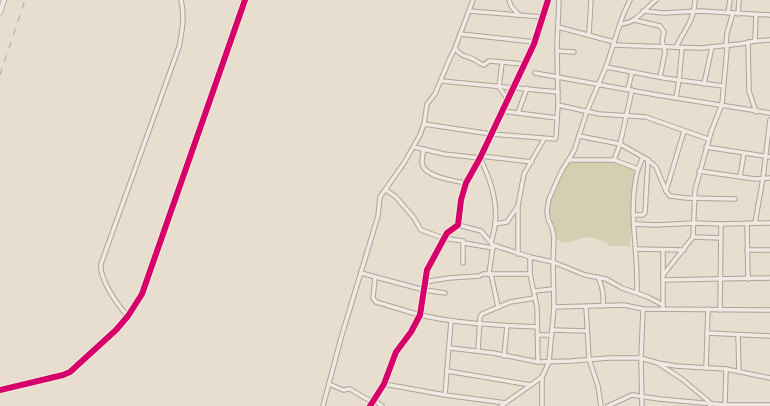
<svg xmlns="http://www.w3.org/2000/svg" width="770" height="406" viewBox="0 0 770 406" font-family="Literata,serif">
  <rect width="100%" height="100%" fill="#e7ded0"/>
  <path fill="#d3d0b2" d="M577,161C592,161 623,158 634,171L630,246H609L606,242L589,237L582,238L567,243L561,242L557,239L549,209L550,202L567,165Z"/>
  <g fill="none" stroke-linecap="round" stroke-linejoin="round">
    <g stroke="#ada399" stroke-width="5.5">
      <g id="minor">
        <polyline points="509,0 511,6 519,15"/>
        <polyline points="469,11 543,17"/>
        <polyline points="643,11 664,13 700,11 770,15"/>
        <polyline points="728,13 730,0"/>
        <polyline points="738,14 739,0"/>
        <polyline points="634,20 660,26 664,32 662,41 665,52 660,77"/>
        <path d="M620,24C635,24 645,9 656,0"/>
        <polyline points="558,27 614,42"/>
        <polyline points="460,34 535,42"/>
        <polyline points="589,34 591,0"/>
        <polyline points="755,41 756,14"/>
        <polyline points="748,42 749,91 756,112"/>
        <polyline points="613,45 701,48 740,44 755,41 770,40"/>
        <path d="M676,47C685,29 694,21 695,0"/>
        <path d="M455,48C462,58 466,55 475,60C478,62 480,64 484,65L489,61L524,64"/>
        <polyline points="557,51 574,52"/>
        <polyline points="502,63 499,87 506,97 507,101"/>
        <polyline points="606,67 664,78 723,86"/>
        <polyline points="535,73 657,95 770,113"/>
        <polyline points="441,81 558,92"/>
        <polyline points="704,84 712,47"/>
        <polyline points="628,89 632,72"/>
        <polyline points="676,98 679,80 682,48"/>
        <polyline points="558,105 599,114 646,117 708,139"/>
        <polyline points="502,111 557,118"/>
        <polyline points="518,113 527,88"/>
        <polyline points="424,124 491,134 555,139 556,137 558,105 557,45 559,0"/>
        <polyline points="579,136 620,144 648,160 656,167 666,191 670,196 686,198 735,199"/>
        <path d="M414,147L444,154L480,158C490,178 498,202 495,224C495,230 492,237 491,243"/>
        <polyline points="706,147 770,157"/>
        <path d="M424,149C423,153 422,158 422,162C422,177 455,181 466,183"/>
        <polyline points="481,156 532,162"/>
        <path d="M569,160H614L638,169C630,198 634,229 636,258C637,270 637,281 637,292"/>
        <polyline points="614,160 620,144 632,90"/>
        <polyline points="638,169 643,157"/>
        <polyline points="699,171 755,179 770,178"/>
        <polyline points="740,177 744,153"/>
        <polyline points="386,190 396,197 414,218 421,230 443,238 463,241 463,263"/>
        <polyline points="666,191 684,131"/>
        <polyline points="518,208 518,254"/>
        <polyline points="633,215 642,215 645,213 648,160"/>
        <polyline points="747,223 748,279"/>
        <polyline points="755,223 763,178 770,120"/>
        <polyline points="495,224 507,222 518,206 524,174 544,139"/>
        <polyline points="634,224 656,225 694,223 721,224 770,223"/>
        <polyline points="458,225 481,231 493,245 530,257 553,262 585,275 606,279 622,288 648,297 663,305"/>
        <polyline points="693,237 721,238"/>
        <polyline points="464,243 493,248"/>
        <polyline points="636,249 684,250"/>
        <polyline points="747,250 770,250"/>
        <polyline points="530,257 530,274 537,307 538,362"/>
        <polyline points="361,273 424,290 445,293"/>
        <polyline points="489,274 493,246"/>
        <polyline points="491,274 498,307"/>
        <polyline points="663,275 693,237 695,190 711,132 722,104 727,49 726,43 727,33 733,13"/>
        <path d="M375,277L373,298L376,302C391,306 405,311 420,315C459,324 498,325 537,327"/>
        <path d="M598,277C603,287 604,296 603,306"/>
        <polyline points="663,280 770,278"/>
        <polyline points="424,282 449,278 479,276 483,274 530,274"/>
        <polyline points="535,291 553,289"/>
        <polyline points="554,307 624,305 643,309 770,310"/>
        <polyline points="586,307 589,359 598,386 601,406"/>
        <polyline points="663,307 663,250"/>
        <polyline points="720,310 721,224"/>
        <path d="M128,316C118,306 99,279 101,264L179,47C182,32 185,16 181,0"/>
        <polyline points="552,330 587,331"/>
        <polyline points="707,333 770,336"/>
        <polyline points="537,335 552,335"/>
        <polyline points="738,335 739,371"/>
        <polyline points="450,348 493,353 538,362 572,361 609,358 641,358 658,363 676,366 726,369 770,378"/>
        <polyline points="478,351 480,317 482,314 510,302 535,298"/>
        <polyline points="504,356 507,326"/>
        <polyline points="659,364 682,379 707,400 710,403 710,406"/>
        <polyline points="706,368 708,309"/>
        <polyline points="447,371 531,385"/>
        <polyline points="329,384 343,390 350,389 365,398 378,403 382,406"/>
        <polyline points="384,384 445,395 506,403"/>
        <polyline points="0,390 63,375 70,372 116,330 128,316 142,294 245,0"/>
        <polyline points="445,395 451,321"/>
        <polyline points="725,405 726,369"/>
        <polyline points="323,406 341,338 378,216 380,197 404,163 420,135 424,124 427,104 435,94 450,58 455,48 473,0"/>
        <polyline points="370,406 384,384 396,352 411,332 420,315 427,270 447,233 458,225 461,200 466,183 480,158 534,44 548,0"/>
        <polyline points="501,406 542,377"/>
        <polyline points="542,406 542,377 549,362 554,307 553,262 554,237 552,228 548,219 547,211 549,199 561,172 574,151 587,111 606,67 623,15 630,0"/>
        <polyline points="608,406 632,395 659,399 725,405 770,405"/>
        <polyline points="642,406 641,358 643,309"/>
      </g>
    </g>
    <g stroke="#ada399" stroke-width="6">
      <polyline id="tertiary" points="0,12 4,0"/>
    </g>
    <use href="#minor" stroke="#efe9e2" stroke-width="3.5"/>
    <use href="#tertiary" stroke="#efe9e2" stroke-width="4.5"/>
    <polyline stroke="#aea8a2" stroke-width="1" stroke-dasharray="7 7" stroke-linecap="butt" points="0,75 25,0"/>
    <g stroke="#f7ead7" stroke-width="8">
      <g id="cycleway">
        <polyline points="0,390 63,375 70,372 116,330 128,316 142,294 245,0"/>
        <polyline points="370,406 384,384 396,352 411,332 420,315 427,270 447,233 458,225 461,200 466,183 480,158 534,44 548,0"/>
      </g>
    </g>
    <use href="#cycleway" stroke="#d6006c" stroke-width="6"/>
  </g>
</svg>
